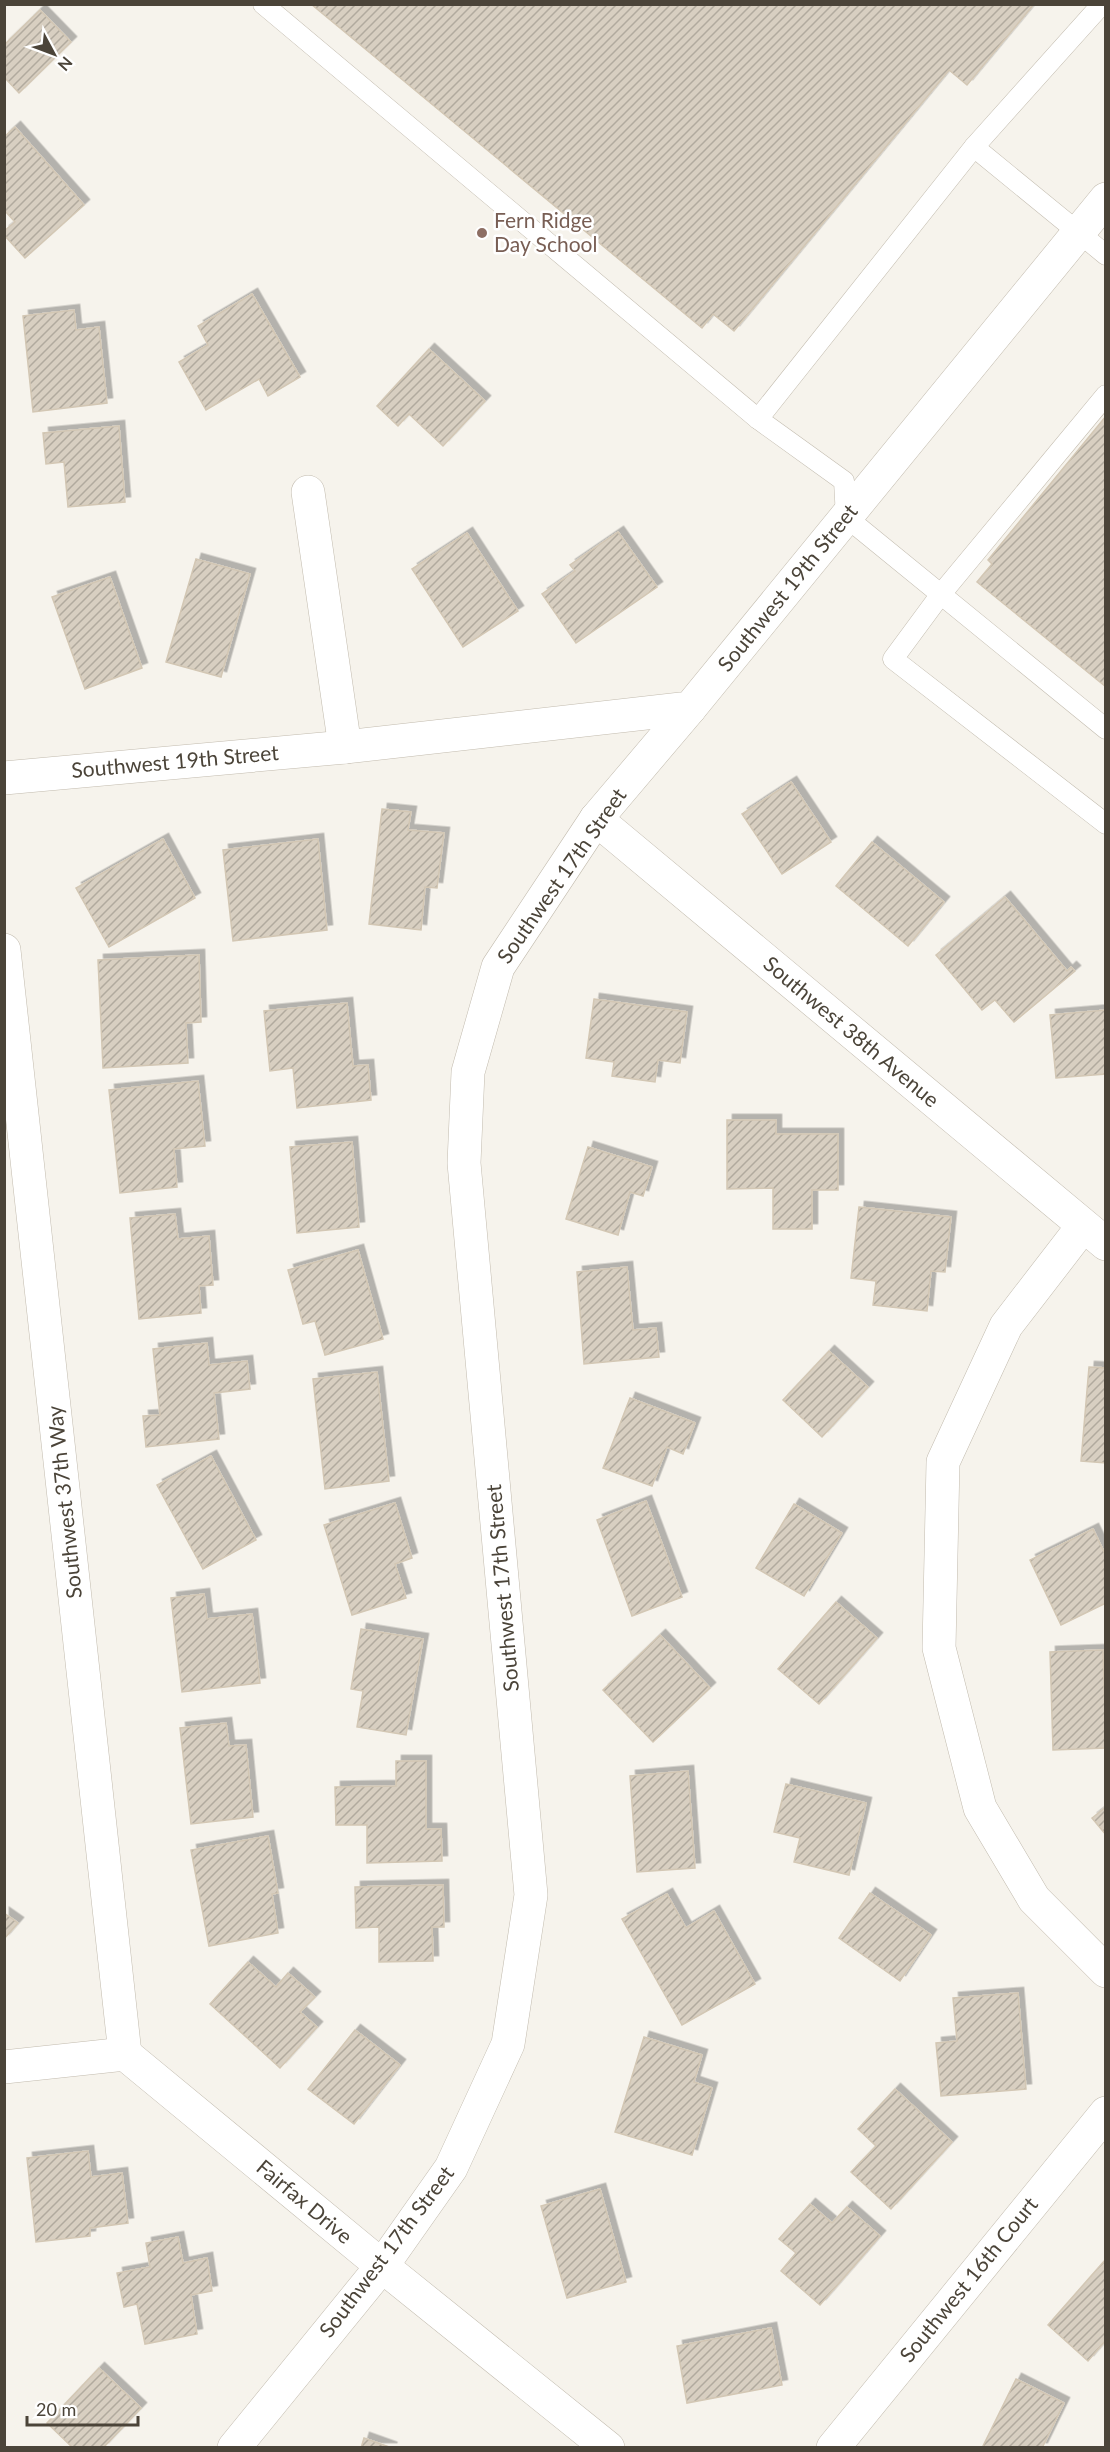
<svg xmlns="http://www.w3.org/2000/svg" width="1110" height="2452" viewBox="0 0 1110 2452" font-family="Lato,sans-serif">
  <defs>
    <pattern id="building-hatch" width="6" height="6" patternUnits="userSpaceOnUse" patternTransform="scale(1.5)"><rect width="6" height="6" fill="#d8cfc1"/><path d="M-1 1l2-2M0 6l6-6M5 7l2-2" fill="none" stroke="#b1aa9e"/></pattern>
    <filter id="shadow"><feDropShadow dx="5.5" dy="-5.5" stdDeviation="0" flood-color="#0004"/></filter>
  </defs>
  <rect width="100%" height="100%" fill="#f6f3ec"/>
  <g fill="url(#building-hatch)" stroke="#d3c7b4" stroke-width="1.5" filter="url(#shadow)">
    <polygon points="311,4 1034,4 967,85 949,70 734,331 713,314 702,328"/>
    <polygon points="40,10 71,42 19,93 4,77 4,45"/>
    <polygon points="15,127 84,205 25,258 4,235 4,231 15,222 4,210 4,137"/>
    <polygon points="252,294 300,377 268,396 259,379 206,410 179,362 208,345 198,326"/>
    <polygon points="74,310 76,330 99,327 107,403 33,412 23,316"/>
    <polygon points="429,349 485,401 443,446 409,414 398,426 377,406"/>
    <polygon points="1106,416 1106,687 977,582 992,564 988,560"/>
    <polygon points="119,426 125,502 68,507 64,462 46,464 43,433"/>
    <polygon points="618,532 657,587 576,643 542,594 575,571 570,565"/>
    <polygon points="467,533 518,611 463,647 412,569"/>
    <polygon points="196,559 250,574 221,677 166,662"/>
    <polygon points="110,577 142,668 85,689 52,597"/>
    <polygon points="791,782 831,842 782,874 742,814"/>
    <polygon points="382,809 411,812 408,830 444,833 437,888 425,887 421,930 369,924"/>
    <polygon points="163,839 195,898 109,947 76,888"/>
    <polygon points="318,839 327,930 233,941 223,850"/>
    <polygon points="872,842 944,902 908,946 836,886"/>
    <polygon points="1005,897 1067,971 1071,967 1075,971 1014,1022 995,1000 982,1010 936,955"/>
    <polygon points="199,955 201,1022 186,1023 188,1063 103,1068 98,960"/>
    <polygon points="594,999 687,1012 680,1063 658,1060 655,1082 612,1076 614,1062 586,1058"/>
    <polygon points="347,1003 353,1066 368,1065 371,1100 297,1108 293,1068 270,1071 264,1011"/>
    <polygon points="1106,1010 1106,1074 1056,1078 1050,1015"/>
    <polygon points="198,1081 205,1146 174,1149 177,1187 120,1193 109,1090"/>
    <polygon points="727,1120 776,1120 776,1134 838,1134 838,1190 812,1190 812,1229 773,1229 773,1188 727,1189"/>
    <polygon points="352,1142 359,1227 297,1233 290,1147"/>
    <polygon points="588,1147 652,1167 643,1196 630,1192 618,1235 566,1219"/>
    <polygon points="859,1207 951,1217 945,1272 931,1271 927,1311 873,1305 876,1281 851,1278"/>
    <polygon points="175,1214 178,1239 209,1236 213,1285 199,1286 201,1313 139,1319 130,1218"/>
    <polygon points="358,1250 383,1339 325,1355 315,1321 303,1324 288,1270"/>
    <polygon points="627,1267 633,1330 656,1328 659,1357 584,1364 577,1272"/>
    <polygon points="207,1343 209,1365 247,1361 250,1389 214,1393 219,1439 146,1447 143,1416 160,1415 153,1349"/>
    <polygon points="829,1351 868,1387 822,1437 783,1400"/>
    <polygon points="1089,1367 1106,1368 1106,1463 1081,1461"/>
    <polygon points="377,1372 389,1481 325,1489 313,1379"/>
    <polygon points="630,1398 695,1423 683,1454 667,1447 652,1486 603,1468"/>
    <polygon points="211,1456 256,1540 203,1569 157,1485"/>
    <polygon points="646,1501 682,1597 632,1616 597,1520"/>
    <polygon points="395,1503 412,1558 395,1564 406,1598 352,1615 324,1525"/>
    <polygon points="794,1504 842,1533 804,1596 756,1568"/>
    <polygon points="1093,1529 1106,1556 1106,1603 1061,1625 1030,1560"/>
    <polygon points="204,1594 207,1619 252,1614 260,1683 182,1692 171,1598"/>
    <polygon points="836,1602 877,1638 819,1704 778,1669"/>
    <polygon points="361,1629 423,1639 406,1735 357,1727 363,1691 351,1689"/>
    <polygon points="660,1635 710,1688 653,1742 603,1690"/>
    <polygon points="1103,1650 1106,1748 1053,1750 1050,1652"/>
    <polygon points="226,1723 229,1746 246,1745 253,1817 191,1824 180,1728"/>
    <polygon points="396,1761 426,1761 426,1829 441,1829 442,1861 367,1863 367,1825 336,1825 335,1787 396,1786"/>
    <polygon points="688,1771 695,1868 637,1872 630,1776"/>
    <polygon points="786,1784 866,1803 849,1875 794,1862 800,1838 774,1832"/>
    <polygon points="1106,1807 1106,1835 1092,1818"/>
    <polygon points="268,1836 278,1893 272,1894 278,1933 209,1946 191,1850"/>
    <polygon points="443,1885 444,1927 432,1927 433,1961 379,1962 379,1927 356,1928 355,1887"/>
    <polygon points="870,1893 931,1935 900,1981 839,1938"/>
    <polygon points="667,1894 686,1928 714,1911 755,1984 682,2025 622,1919"/>
    <polygon points="4,1913 18,1923 4,1939"/>
    <polygon points="248,1962 276,1987 288,1973 315,1997 300,2012 317,2027 280,2068 210,2004"/>
    <polygon points="1018,1993 1026,2089 941,2096 936,2043 957,2041 953,1998"/>
    <polygon points="355,2030 400,2065 354,2124 308,2089"/>
    <polygon points="644,2037 702,2055 694,2082 712,2088 692,2155 615,2132"/>
    <polygon points="895,2089 952,2142 891,2209 851,2172 876,2146 858,2129"/>
    <polygon points="88,2151 91,2177 122,2173 128,2223 90,2228 90,2236 36,2242 27,2158"/>
    <polygon points="600,2189 626,2282 567,2298 541,2206"/>
    <polygon points="810,2204 832,2223 847,2207 880,2236 820,2305 781,2271 796,2253 779,2239"/>
    <polygon points="178,2237 183,2263 207,2258 212,2291 191,2295 197,2334 145,2344 137,2304 124,2307 117,2273 150,2267 146,2243"/>
    <polygon points="1106,2259 1106,2340 1088,2361 1048,2325"/>
    <polygon points="771,2328 782,2385 687,2403 677,2346"/>
    <polygon points="99,2368 141,2408 103,2448 73,2448 47,2423"/>
    <polygon points="1016,2379 1064,2403 1042,2448 982,2448"/>
    <polygon points="364,2438 392,2448 361,2448"/>
  </g>
  <g fill="none" stroke-linecap="round" stroke-linejoin="round">
    <g stroke="#c2bbae" stroke-width="21">
      <g id="service">
        <polyline points="263,4 758,419"/>
        <polyline points="974,147 1102,4"/>
        <polyline points="1106,255 974,147 758,419 844,481 846,517 1106,729"/>
        <polyline points="1106,395 941,594 893,659 1106,824"/>
      </g>
    </g>
    <g stroke="#c2bbae" stroke-width="34">
      <g id="minor">
        <polyline points="308,492 345,747"/>
        <polyline points="4,778 345,747 690,708 1106,199"/>
        <polyline points="596,819 1106,1244"/>
        <polyline points="4,950 125,2054"/>
        <polyline points="1083,1226 1006,1326 943,1462 939,1648 980,1808 1034,1899 1106,1971"/>
        <polyline points="4,2067 125,2054 382,2266 608,2448"/>
        <polyline points="234,2448 382,2266 451,2168 508,2044 531,1895 464,1163 468,1072 498,967 596,819 690,708"/>
        <polyline points="833,2448 1106,2113"/>
      </g>
    </g>
    <use href="#service" stroke="#fff" stroke-width="20"/>
    <use href="#minor" stroke="#fff" stroke-width="33"/>
  </g>
  <circle fill="#8d6e63" stroke="#fff" stroke-width="2" cx="482" cy="233" r="6"/>
  <g text-anchor="middle" stroke-width="5" stroke-linejoin="round" paint-order="stroke">
    <g font-size="21" fill="#785e54" stroke="#fff" text-anchor="start">
      <text x="494" y="228">Fern Ridge<tspan x="494" dy="24">Day School</tspan></text>
    </g>
    <g font-size="21" fill="#4b4439" stroke="#fff">
      <text transform="translate(788 588) rotate(-51)" y="7">Southwest 19th Street</text>
      <text transform="translate(175 762) rotate(-5)" y="7">Southwest 19th Street</text>
      <text transform="translate(562 876) rotate(-55)" y="7">Southwest 17th Street</text>
      <text transform="translate(851 1032) rotate(40)" y="7">Southwest 38th Avenue</text>
      <text transform="translate(65 1502) rotate(-96)" y="7">Southwest 37th Way</text>
      <text transform="translate(503 1588) rotate(-95)" y="7">Southwest 17th Street</text>
      <text transform="translate(304 2202) rotate(40)" y="7">Fairfax Drive</text>
      <text transform="translate(387 2252) rotate(-53)" y="7">Southwest 17th Street</text>
      <text transform="translate(969 2280) rotate(-51)" y="7">Southwest 16th Court</text>
    </g>
  </g>
  <rect width="1110" height="2452" fill="none" stroke="#4b4439" stroke-width="12"/>
  <g transform="translate(54 54) rotate(131)" stroke="#ffffff" stroke-width="4.5" paint-order="stroke">
  <path d="M0-4.5L10 22L0 15L-10 22Z" fill="#4b4439"/>
  <text y="-9" font-size="16" font-weight="bold" text-anchor="middle" fill="#4b4439">N</text>
  </g>
  <path d="M27 2416v9h111v-9" fill="none" stroke="#4b4439" stroke-width="3"/>
  <text x="36" y="2416" font-size="18" fill="#4b4439" stroke="#ffffff" stroke-width="4.5" paint-order="stroke">20 m</text>
</svg>
